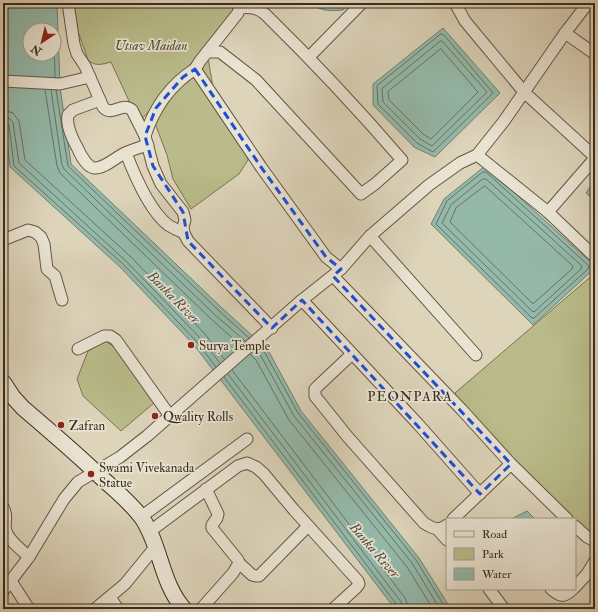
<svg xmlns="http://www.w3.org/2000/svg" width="598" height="612" viewBox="0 0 598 612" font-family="'IM FELL Double Pica',serif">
  <rect width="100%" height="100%" fill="#ddd4ba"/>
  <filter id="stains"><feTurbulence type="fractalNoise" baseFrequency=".005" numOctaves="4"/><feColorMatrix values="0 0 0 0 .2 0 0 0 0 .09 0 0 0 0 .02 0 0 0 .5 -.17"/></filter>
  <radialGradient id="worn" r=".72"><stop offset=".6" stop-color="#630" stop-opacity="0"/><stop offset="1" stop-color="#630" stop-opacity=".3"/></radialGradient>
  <g fill="#b9bb8a" stroke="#7a7353">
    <path d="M72,3H237L235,14L141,120L129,101L111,62C103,64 95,67 88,60L79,34L74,30Z"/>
    <polygon points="207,52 215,99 242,138 248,160 239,174 191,209 173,179 167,155 151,113"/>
    <polygon points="595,273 595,529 587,537 575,525 575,519 569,519 462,410 455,393"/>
    <polygon points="106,341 131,360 161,397 121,431 83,396 77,379 88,351"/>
  </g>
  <g fill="#94b9aa" stroke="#708071" fill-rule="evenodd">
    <path d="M6,3H57L60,87L71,164L221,307L268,350L301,411L419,558L451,609H395L194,345L120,267L10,167L3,111V43ZM30,30H54V54H30Z"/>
    <path d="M311,3H350L343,10C331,11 321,12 311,3Z"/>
    <polygon points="443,28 500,93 435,157 414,147 373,105 373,84"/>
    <polygon points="485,166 595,266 595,268 533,325 431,224 444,199"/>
    <polygon points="595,179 595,201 586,193"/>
    <polygon points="527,511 535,519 511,519"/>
  </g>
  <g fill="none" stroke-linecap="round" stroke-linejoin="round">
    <g stroke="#687263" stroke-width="1">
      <polyline points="54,30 55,77"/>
      <polygon points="441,34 444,35 493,93 433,152 417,143 378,104 377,86"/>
      <polygon points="441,41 443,42 487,92 432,146 420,139 383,102 382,89"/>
      <polygon points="441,49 478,92 431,139 423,134 389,100 388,92"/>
      <polyline points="45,90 57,166 60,173 210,318 240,345"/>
      <polyline points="51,90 62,165 64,169 214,314 245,341"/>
      <polyline points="56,90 68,166 218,310 249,338"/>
      <polyline points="3,110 13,113 19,121 25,160 131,257 205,334 224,359"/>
      <polyline points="3,116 9,118 13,123 19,163 126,261 201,339 220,363"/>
      <polyline points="3,121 6,122 9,125 14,166 123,264 197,342 216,367"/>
      <polygon points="483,172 486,172 589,266 588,269 534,318 532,318 436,224 447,201"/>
      <polygon points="483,179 486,179 582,266 581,269 534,312 532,311 442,223 451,205"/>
      <polygon points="485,186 573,266 572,269 534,303 532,303 450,222 456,208"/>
      <polyline points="258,347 265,353 298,413 416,560 446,609"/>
      <polyline points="255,350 261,356 294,416 412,563 440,609"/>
      <polyline points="250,354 256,360 289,420 407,567 433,609"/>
      <polyline points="232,370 405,598 409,609"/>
      <polyline points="228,374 401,602 403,609"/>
      <polyline points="224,377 397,605 398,609"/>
    </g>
    <g stroke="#645544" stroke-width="13">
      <g id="street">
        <path d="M68,3L74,44L77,54L85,66L103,107C112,118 121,101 132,110L145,136L153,166L161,184L183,212L185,220L183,227L184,233L188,241L272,328"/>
        <polyline points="240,3 238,13 200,61 195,69 261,167 326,257 341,269"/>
        <polyline points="455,3 465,21 524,92 595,157"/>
        <polyline points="565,33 595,54"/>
        <path d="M207,52H220L256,80L361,194L375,184L402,160C358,109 313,61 265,14C256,7 250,7 239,8"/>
        <polyline points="309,57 362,3"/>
        <polyline points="3,81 60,84 90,77"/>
        <path d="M100,100L73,110L68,115C66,126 72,138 77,147C80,154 87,167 94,168C104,169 116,157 125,153C132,150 140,147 148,145"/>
        <path d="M145,136C154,108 170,85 195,69"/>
        <path d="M126,153C134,174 149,210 168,225C173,228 179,231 184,233"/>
        <polyline points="477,155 548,212 595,257"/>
        <polyline points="548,212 595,158"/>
        <polyline points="370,236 476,355"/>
        <polyline points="3,240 28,230 35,232 41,237 44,244 47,269 55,276 62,300"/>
        <polyline points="333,276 462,410 511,464 567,519"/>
        <polyline points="302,300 418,424 480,494"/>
        <polyline points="78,349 104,336 110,336 116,340 170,416"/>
        <path d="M352,354L318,386L315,389V396L347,436L424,523C432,528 439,532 447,525"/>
        <path d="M3,507C9,518 3,522 6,531C9,541 22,550 29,557"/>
        <polyline points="141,517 247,439"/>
        <polyline points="453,519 511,464"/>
        <polyline points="575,526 587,537 595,541"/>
        <polyline points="438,530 447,540"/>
        <polyline points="149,532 238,466 247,463 256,467 264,474 294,510 358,581 359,584 356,588 333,609"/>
        <polyline points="239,563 252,575 256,576 259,576 308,526"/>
        <polyline points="11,581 29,609"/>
        <polyline points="575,587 587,574 595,561"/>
        <polyline points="489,589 504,609"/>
        <path d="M551,589C560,597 564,598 573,589"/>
        <polyline points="3,591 29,557 64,499 78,482 120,457 147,436 302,300 341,269 370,236 429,185 460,163 477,155 504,121 565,33 588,3"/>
        <polyline points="110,597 118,609"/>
        <polyline points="95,609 125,584 156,546"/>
        <polyline points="201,609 233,573 239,563 238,560 212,528 212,525 217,518 218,514 206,489"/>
      </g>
    </g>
    <g stroke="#3b2b1c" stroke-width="17">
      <path id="secondary" d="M3,382L13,397L23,408C50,431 77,454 103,479C116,491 131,503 142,518C161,546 161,583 184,609"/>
    </g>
    <use href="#street" stroke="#e9e3d2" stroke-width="11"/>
    <use href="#secondary" stroke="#e9e3d2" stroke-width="15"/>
  </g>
  <path fill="none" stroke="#1d4ed8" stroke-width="3" stroke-dasharray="8 5" stroke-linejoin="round" d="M195,69L261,167L326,257L341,269L333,276L511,464L480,494L302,300L272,328L188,241L183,212L153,166L145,136L156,108L183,77Z"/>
  <g fill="#8f2418" stroke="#e9e3d2" stroke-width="1.5">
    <circle cx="191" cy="345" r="4"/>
    <circle cx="155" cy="416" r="4"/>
    <circle cx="61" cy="425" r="4"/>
    <circle cx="91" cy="474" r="4"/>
  </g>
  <g text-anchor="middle" stroke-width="3.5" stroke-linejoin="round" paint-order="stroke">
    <g font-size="13" font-style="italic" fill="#544832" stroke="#e9e3d2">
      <text x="151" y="50">Utsav Maidan</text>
    </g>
    <g font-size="13" fill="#3b2b1c" stroke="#e9e3d2" text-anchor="start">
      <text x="199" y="350">Surya Temple</text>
      <text x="163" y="421">Qwality Rolls</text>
      <text x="69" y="430">Zafran</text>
      <text x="99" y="472">Swami Vivekanada<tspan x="99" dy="15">Statue</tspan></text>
    </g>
    <g font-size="14" font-style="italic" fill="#514e40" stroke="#e9e3d2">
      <text transform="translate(174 297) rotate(45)" y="5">Banka River</text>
      <text transform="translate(375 550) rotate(49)" y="5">Banka River</text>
    </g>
    <g font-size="14" letter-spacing="1" fill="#3b2b1c" stroke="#e9e3d2">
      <text x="410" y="401">PEONPARA</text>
    </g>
  </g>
  <rect width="598" height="612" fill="none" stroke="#ddd4ba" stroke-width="16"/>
  <rect x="4" y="4" width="590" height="604" fill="none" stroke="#3b2b1c" stroke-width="2"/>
  <rect x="8" y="8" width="582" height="596" fill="none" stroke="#3b2b1c"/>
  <rect x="446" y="518" width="130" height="72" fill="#e9e3d2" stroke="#a39989"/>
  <rect x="454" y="531" width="20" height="6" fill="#e9e3d2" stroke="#a39989"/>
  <text x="482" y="538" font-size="12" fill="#3b2b1c">Road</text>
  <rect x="454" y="548" width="20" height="12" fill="#b9bb8a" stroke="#a39989"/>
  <text x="482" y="558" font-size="12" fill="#3b2b1c">Park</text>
  <rect x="454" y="568" width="20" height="12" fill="#94b9aa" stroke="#a39989"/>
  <text x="482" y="578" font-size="12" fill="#3b2b1c">Water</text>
  <g transform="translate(42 42) rotate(215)"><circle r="19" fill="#e9e3d2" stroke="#a39989"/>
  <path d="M0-3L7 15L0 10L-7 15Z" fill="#8f2418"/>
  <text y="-6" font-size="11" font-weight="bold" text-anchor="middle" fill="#3b2b1c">N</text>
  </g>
  <rect width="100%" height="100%" filter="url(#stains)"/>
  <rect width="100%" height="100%" fill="url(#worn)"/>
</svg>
